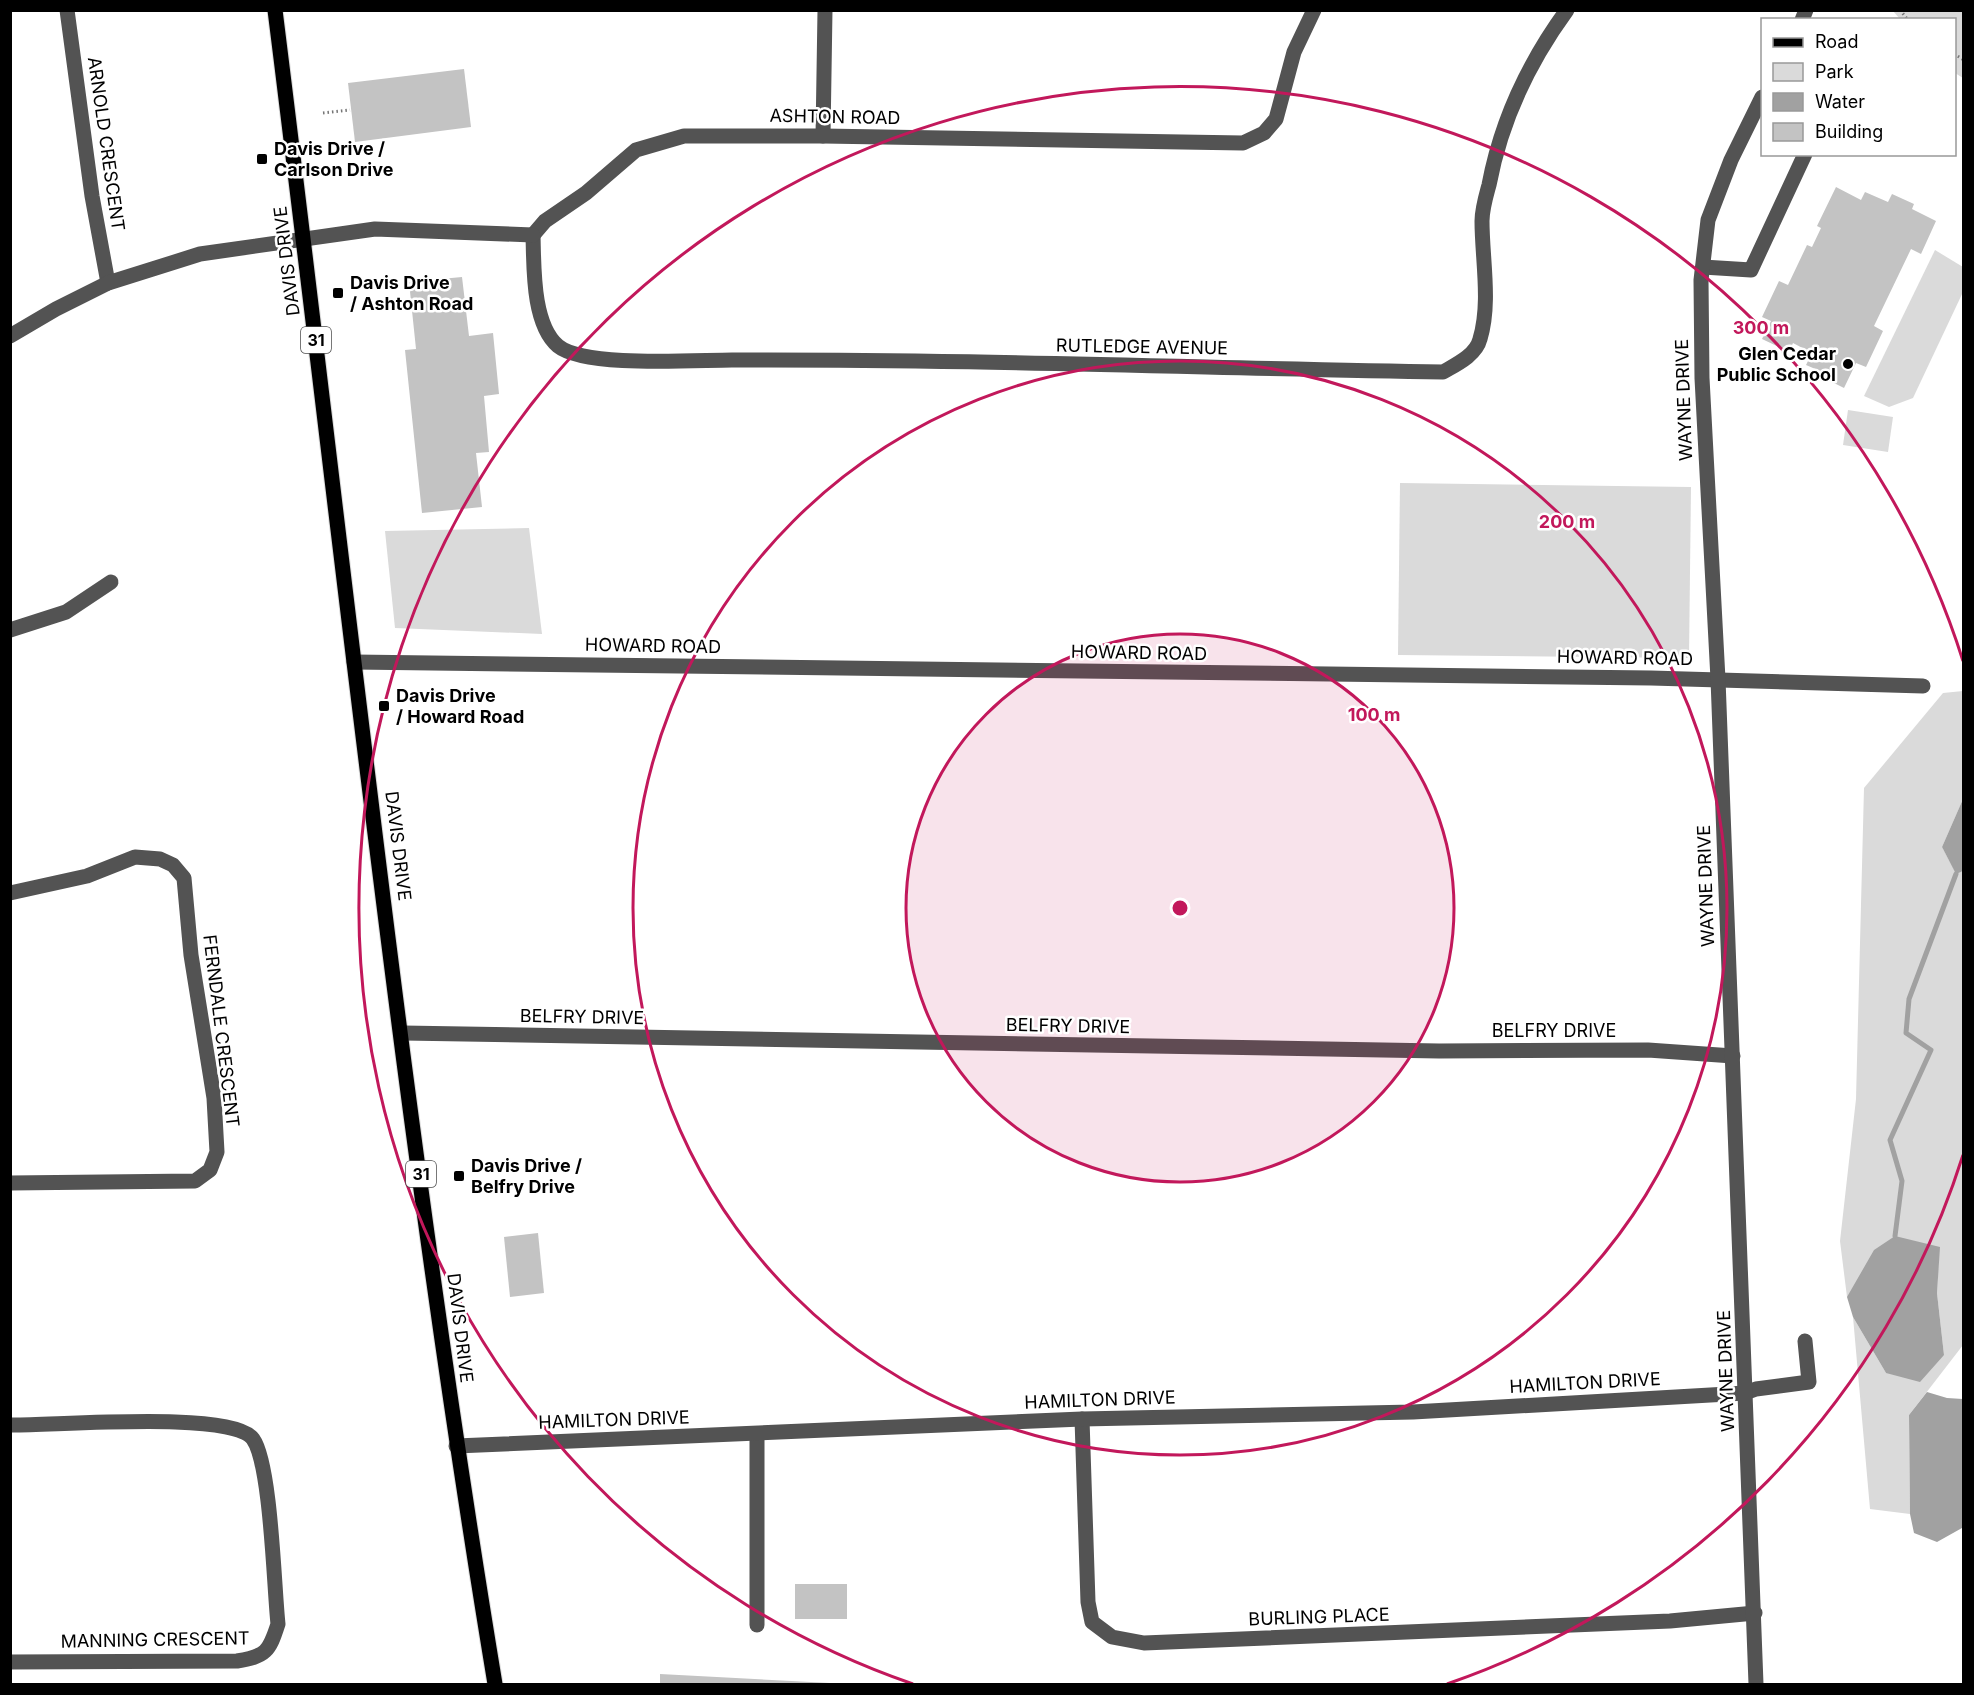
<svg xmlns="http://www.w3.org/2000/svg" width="1974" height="1695" viewBox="0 0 1974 1695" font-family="Inter,sans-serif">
  <rect width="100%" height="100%" fill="#fff"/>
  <g fill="#dadada">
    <polygon points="1893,11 1963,11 1963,78 1955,73 1954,20 1900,19"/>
    <polygon points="1935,250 1963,267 1963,292 1913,398 1889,407 1864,396"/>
    <polygon points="1848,410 1893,417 1888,452 1843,445"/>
    <polygon points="1400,483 1691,487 1689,658 1398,655"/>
    <polygon points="529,528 542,634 395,628 385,531"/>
    <polygon points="1963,691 1963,799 1942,847 1956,873 1964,871 1963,1345 1909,1415 1910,1514 1870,1509 1853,1317 1886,1373 1944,1355 1937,1293 1939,1247 1847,1297 1840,1241 1856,1099 1864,788 1943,693"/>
  </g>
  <g fill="#a1a1a1">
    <polygon points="1963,799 1963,871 1956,874 1942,847"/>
    <polygon points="1895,1236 1940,1247 1937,1293 1944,1355 1920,1382 1886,1373 1853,1317 1847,1297 1874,1250"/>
    <polygon points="1927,1392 1947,1398 1963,1399 1963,1524 1962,1528 1937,1542 1914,1533 1910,1514 1909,1415"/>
  </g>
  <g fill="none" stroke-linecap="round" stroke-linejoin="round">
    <polyline stroke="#a1a1a1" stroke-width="5" points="1895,1236 1902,1181 1890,1140 1931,1050 1906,1033 1909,999 1956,874"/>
  </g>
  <g fill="#c3c3c3">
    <polygon points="464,69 471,127 355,142 348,83"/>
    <polygon points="1836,187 1861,200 1865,192 1888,202 1892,194 1914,204 1912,209 1936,221 1921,254 1911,249 1874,326 1883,331 1866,367 1856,363 1844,388 1818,375 1820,371 1806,365 1812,353 1793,343 1787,356 1781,353 1783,349 1762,339 1771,321 1762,317 1779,281 1788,285 1807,245 1812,247 1821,228 1817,226"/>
    <polygon points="462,277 469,336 493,333 499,394 484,396 489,452 476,453 482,507 422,513 405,350 416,349 409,282"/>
    <polygon points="538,1233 544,1293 510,1297 504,1237"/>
    <rect x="795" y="1584" width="52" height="35"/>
    <polygon points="660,1674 830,1683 830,1684 660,1684"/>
  </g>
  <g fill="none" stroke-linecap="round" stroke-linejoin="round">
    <g stroke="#dbdbdb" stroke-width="17">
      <path id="major" d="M275,10C345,569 403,1129 495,1684"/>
    </g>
    <g stroke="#757575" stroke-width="3" stroke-dasharray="1.5 3" stroke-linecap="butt">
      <polyline points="1900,10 1908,20"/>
      <polyline points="1954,54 1964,60"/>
      <polyline points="323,113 350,110"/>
    </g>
    <g stroke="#535353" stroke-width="15">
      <polyline points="67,10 92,196 108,283"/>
      <polyline points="1802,20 1806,10"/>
      <polyline points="823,136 825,10"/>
      <path d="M533,235C534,266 532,324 558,346C585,368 695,360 732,360C969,359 1206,368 1443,372C1457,364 1476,355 1480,339C1491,302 1482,259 1482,221C1482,209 1486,196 1489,185C1501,121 1529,62 1567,10"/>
      <polyline points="533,235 545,221 586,193 636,150 684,136 823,136 1243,143 1264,133 1276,119 1294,52 1314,10"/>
      <polyline points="1703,267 1751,270 1805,154"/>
      <polyline points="10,336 56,309 108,283 200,254 375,229 533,235"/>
      <polyline points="10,630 66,612 111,582"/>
      <polyline points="354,662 1651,678 1923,686"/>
      <polyline points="10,893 87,876 135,857 160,859 173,865 184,878 191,955 214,1098 217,1152 210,1170 195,1181 10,1183"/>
      <polyline points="403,1033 1439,1051 1648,1050 1733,1056"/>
      <polyline points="1082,1419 1088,1602 1092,1622 1112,1637 1144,1643 1670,1621 1755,1613"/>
      <path d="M10,1425C52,1426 233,1410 253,1439C271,1464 274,1588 278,1624C269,1652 266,1656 237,1661L10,1662"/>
      <polyline points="757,1434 757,1625"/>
      <polyline points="456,1446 1082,1419 1413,1412 1745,1393 1756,1389 1809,1382 1805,1341"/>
      <polyline points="1756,1684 1718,679 1702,378 1701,280 1708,220 1731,160 1762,97"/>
    </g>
    <use href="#major" stroke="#000" stroke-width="15"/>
  </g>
  <circle cx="1180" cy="908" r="274" fill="#c2185b" fill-opacity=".12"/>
  <g fill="none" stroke="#c2185b" stroke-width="3">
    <circle cx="1180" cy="908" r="274"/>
    <circle cx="1180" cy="908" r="547"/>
    <path d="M1963 1155A821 821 0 0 1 1447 1684M913 1684A821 821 0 1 1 1963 661"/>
  </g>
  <g fill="#000" stroke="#fff" stroke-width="2">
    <rect x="256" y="153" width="12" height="12" rx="3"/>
    <rect x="332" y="287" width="12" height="12" rx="3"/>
    <circle cx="1848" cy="364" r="6"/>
    <rect x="378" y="700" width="12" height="12" rx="3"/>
    <rect x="453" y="1170" width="12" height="12" rx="3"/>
  </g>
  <g text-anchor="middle" stroke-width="5" stroke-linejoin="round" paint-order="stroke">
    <g fill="#fff" stroke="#4c4c4c" stroke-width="1.5">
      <rect x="301" y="327" width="30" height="26" rx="4.5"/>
      <rect x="406" y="1161" width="30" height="26" rx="4.5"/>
    </g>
    <g font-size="16" font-weight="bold" fill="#000">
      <text x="316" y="346">31</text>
      <text x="421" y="1180">31</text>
    </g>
    <g font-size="18" fill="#000" stroke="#fff">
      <text transform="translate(835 117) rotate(1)" y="6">ASHTON ROAD</text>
      <text transform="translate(106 144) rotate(82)" y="6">ARNOLD CRESCENT</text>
      <text transform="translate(287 261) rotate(-97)" y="6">DAVIS DRIVE</text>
      <text transform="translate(1142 347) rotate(1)" y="6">RUTLEDGE AVENUE</text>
      <text transform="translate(1684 400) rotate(-92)" y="6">WAYNE DRIVE</text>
      <text transform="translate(653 646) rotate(1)" y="6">HOWARD ROAD</text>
      <text transform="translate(1139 653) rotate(1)" y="6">HOWARD ROAD</text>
      <text transform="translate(1625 658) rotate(1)" y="6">HOWARD ROAD</text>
      <text transform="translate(398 846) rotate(83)" y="6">DAVIS DRIVE</text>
      <text transform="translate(1706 886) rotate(-92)" y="6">WAYNE DRIVE</text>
      <text transform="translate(582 1017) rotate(1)" y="6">BELFRY DRIVE</text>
      <text transform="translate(1068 1026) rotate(1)" y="6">BELFRY DRIVE</text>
      <text transform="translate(221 1031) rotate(83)" y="6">FERNDALE CRESCENT</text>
      <text x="1554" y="1037">BELFRY DRIVE</text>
      <text transform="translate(460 1328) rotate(83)" y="6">DAVIS DRIVE</text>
      <text transform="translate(1726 1371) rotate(-92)" y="6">WAYNE DRIVE</text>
      <text transform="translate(1585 1383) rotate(-3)" y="6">HAMILTON DRIVE</text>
      <text transform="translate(1100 1400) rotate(-2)" y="6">HAMILTON DRIVE</text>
      <text transform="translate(614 1420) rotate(-2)" y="6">HAMILTON DRIVE</text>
      <text transform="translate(1319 1617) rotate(-2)" y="6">BURLING PLACE</text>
      <text transform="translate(155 1640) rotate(-1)" y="6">MANNING CRESCENT</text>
    </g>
    <g font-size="18" font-weight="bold" fill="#000" stroke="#fff" text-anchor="start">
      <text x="274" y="155">Davis Drive /<tspan x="274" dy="21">Carlson Drive</tspan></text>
      <text x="350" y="289">Davis Drive<tspan x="350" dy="21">/ Ashton Road</tspan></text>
      <text x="1836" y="360" text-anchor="end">Glen Cedar<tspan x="1836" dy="21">Public School</tspan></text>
      <text x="396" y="702">Davis Drive<tspan x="396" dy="21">/ Howard Road</tspan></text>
      <text x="471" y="1172">Davis Drive /<tspan x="471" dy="21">Belfry Drive</tspan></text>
    </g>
  </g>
  <circle cx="1180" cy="908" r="9" fill="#c2185b" stroke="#fff" stroke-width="3"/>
  <g font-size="18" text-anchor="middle" font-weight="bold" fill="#c2185b" stroke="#fff" stroke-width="5" stroke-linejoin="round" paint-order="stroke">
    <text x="1761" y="334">300 m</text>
    <text x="1567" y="528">200 m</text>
    <text x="1374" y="721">100 m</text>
  </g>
  <rect width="1974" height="1695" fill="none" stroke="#000000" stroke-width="24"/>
  <rect x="1761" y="18" width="195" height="138" fill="#ffffff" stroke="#999999" stroke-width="1.5"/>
  <rect x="1773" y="38" width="30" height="9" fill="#000000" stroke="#999999" stroke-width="1.5"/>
  <text x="1815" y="48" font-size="18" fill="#000000">Road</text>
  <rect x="1773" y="63" width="30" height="18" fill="#dadada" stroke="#999999" stroke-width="1.5"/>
  <text x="1815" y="78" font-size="18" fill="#000000">Park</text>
  <rect x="1773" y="93" width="30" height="18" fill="#a1a1a1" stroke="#999999" stroke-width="1.5"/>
  <text x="1815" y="108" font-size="18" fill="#000000">Water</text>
  <rect x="1773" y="123" width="30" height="18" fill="#c3c3c3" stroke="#999999" stroke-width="1.5"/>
  <text x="1815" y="138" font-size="18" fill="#000000">Building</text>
</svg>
